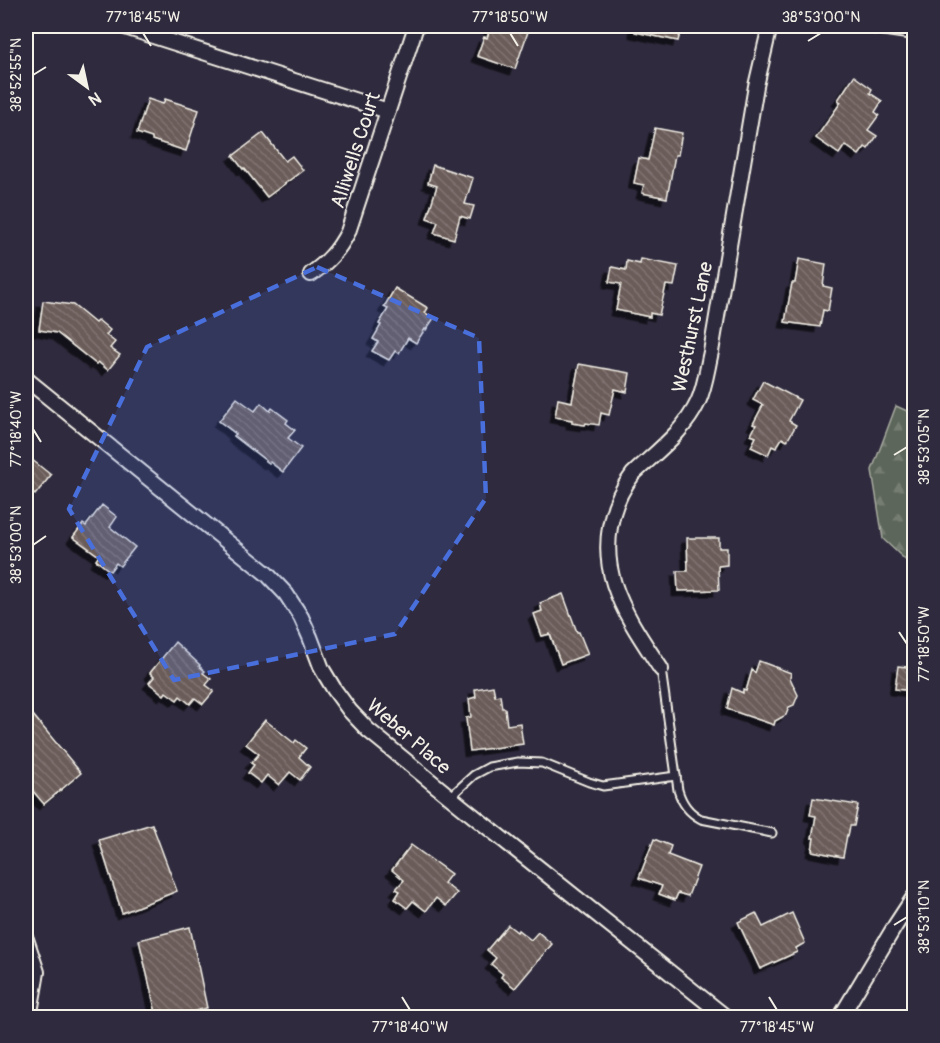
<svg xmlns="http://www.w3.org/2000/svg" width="940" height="1043" viewBox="0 0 940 1043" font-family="Pangolin,sans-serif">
  <defs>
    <pattern id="forest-firs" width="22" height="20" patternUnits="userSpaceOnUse" patternTransform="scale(1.5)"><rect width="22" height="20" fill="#5d665a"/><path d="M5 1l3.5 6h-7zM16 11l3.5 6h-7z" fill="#757c72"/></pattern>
    <pattern id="building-back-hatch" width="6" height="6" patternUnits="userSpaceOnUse" patternTransform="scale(1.5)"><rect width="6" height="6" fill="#6b5b59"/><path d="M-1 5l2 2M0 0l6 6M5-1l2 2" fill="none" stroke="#817371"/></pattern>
    <filter id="shadow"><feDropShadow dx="-5.5" dy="5.5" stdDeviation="0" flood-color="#0009"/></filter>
  </defs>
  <rect width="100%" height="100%" fill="#2f2a3d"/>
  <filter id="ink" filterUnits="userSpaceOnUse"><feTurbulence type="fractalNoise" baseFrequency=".0167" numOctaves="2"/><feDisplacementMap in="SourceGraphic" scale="12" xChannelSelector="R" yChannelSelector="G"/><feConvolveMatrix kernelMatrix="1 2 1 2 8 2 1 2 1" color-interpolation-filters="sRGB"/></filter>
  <g filter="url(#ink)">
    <polygon fill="url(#forest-firs)" stroke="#a8aca1" stroke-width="1.5" points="896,406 914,414 914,568 883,539 872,470"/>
    <g fill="url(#building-back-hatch)" stroke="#f4f1e8" stroke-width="1.5" filter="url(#shadow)">
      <polygon points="491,26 530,26 515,69 477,56 484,37 487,38"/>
      <polygon points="635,26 682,26 678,41 635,32"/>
      <polygon points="854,76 872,89 870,93 882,101 875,112 879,115 868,130 877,136 868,149 865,147 859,155 845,145 839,154 816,138 841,102 838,100"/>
      <polygon points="148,99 163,104 165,99 199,110 186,151 152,140 152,138 137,133"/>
      <polygon points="655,128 682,133 678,155 675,155 667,198 642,193 644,185 634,183 639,158 648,160"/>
      <polygon points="263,133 285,161 292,156 303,170 267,197 244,168 243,169 233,156"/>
      <polygon points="433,165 473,178 465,204 474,206 470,219 460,216 454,239 434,233 438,222 427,218 437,186 428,183"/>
      <polygon points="641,259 678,266 674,286 666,285 659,315 650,313 650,317 616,310 621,284 609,282 612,267 626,270 627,261 640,264"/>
      <polygon points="799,259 826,264 823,286 832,288 828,311 823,310 820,327 785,322 792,283 795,283"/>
      <polygon points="395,288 428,308 425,313 434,318 426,330 425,329 416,343 408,338 399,353 395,351 389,360 372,351 378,342 373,339 381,325 379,324 388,309 384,307"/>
      <polygon points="43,301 73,305 95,323 98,320 110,330 106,335 115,342 110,348 120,355 108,370 98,362 96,364 57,333 39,330"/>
      <polygon points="579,364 630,373 627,392 615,389 609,415 601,413 599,425 586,423 585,425 572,423 572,420 555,417 558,399 572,402"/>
      <polygon points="763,381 800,400 789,421 796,425 787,441 782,438 776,448 772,446 768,455 751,447 756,437 751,435 756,425 753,424 763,405 753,400"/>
      <polygon points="237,398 255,411 261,403 270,411 272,408 288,420 286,423 295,430 288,438 301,448 283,472 270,462 269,463 234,436 236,434 219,421"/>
      <polygon points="26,455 51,475 35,495 26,487"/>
      <polygon points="102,505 117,517 110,527 135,547 120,566 116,563 110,571 96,560 99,556 73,537 83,524 86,526"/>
      <polygon points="687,538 719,538 719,548 727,548 727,565 718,566 719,590 678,591 677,571 688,571"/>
      <polygon points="563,594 577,632 579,632 588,654 561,664 550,634 542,636 534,614 542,611 540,603"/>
      <polygon points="175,642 200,665 199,666 205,671 203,673 211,679 206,685 214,691 203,704 195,698 190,704 180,696 177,700 166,692 164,695 149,683 154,677 150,673"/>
      <polygon points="759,661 791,673 790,678 798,695 794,705 789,707 786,715 775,721 774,725 727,709 732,688 743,693 743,690 746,691 752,670 755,673"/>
      <polygon points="898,666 915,668 915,691 895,689"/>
      <polygon points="493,686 495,696 500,695 502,708 505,708 507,725 520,723 523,744 470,751 466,718 471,717 469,699 476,697 475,689"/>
      <polygon points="33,715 81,773 44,804 26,783 26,723"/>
      <polygon points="265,720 294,743 296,740 306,748 299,757 310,767 300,780 290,772 279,785 267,775 261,783 248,773 254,765 251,763 259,754 246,744"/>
      <polygon points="813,798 858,805 854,826 850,826 848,836 847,835 843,857 812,851 814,838 812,838 816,816 810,815"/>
      <polygon points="152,824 177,891 122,913 99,840"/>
      <polygon points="654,839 671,846 668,855 699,867 688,896 678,893 675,900 659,894 662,886 639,878"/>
      <polygon points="411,845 451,874 444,883 457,893 446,906 436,898 426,911 413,901 407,908 395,899 400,891 396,889 404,880 392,870"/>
      <polygon points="756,913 763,927 792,913 805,943 796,948 797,952 760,969 738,922"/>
      <polygon points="508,925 517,932 518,930 531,940 538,932 552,944 515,988 501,977 503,974 491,964 496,958 487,950"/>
      <polygon points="190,927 207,1008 171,1017 157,1017 139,940"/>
    </g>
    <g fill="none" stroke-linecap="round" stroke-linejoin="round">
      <g stroke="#f4f1e8" stroke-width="11">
        <g id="service">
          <path d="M661,669L678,790C682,803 688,812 701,819L772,833"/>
          <polyline points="450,797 474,775 489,767 518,762 542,763 589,782 603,786 676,776"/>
        </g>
      </g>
      <g stroke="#f4f1e8" stroke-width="18">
        <g id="minor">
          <polyline points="122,26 388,111"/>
          <polyline points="874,26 914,32"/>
          <path d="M311,274C329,261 338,251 348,232L416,26"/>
          <polyline points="26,379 267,574 286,594 301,617 310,637 322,669 334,689 350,711 368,730 461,806 727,1018"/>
          <path d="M661,669C644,643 624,615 614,584C602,547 609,505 633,474C656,452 684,432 698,402C705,387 707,369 711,352L756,86L770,26"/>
          <polyline points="26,939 37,972 29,1018"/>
          <polyline points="840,1018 895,926 914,897"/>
        </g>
      </g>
      <use href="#service" stroke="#2f2a3d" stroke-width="7"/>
      <use href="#minor" stroke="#2f2a3d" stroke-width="14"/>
    </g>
  </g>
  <path fill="#486fdb" fill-opacity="0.2" stroke="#486fdb" stroke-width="4.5" stroke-dasharray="12 8" stroke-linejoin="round" d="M317,267L479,338L486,498L395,634L174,680L69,509L147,347Z"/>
  <path fill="none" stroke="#f4f1e8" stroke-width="2" d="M143,33L151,46M510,33L518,46M808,41L821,33M33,75L46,67M33,429L41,442M894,455L907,447M33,545L46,536M899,632L907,644M894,925L907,917M402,997L410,1010M769,997L777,1010"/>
  <g text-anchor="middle" stroke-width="4.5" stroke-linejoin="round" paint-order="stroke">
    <g font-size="20" fill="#f4f1e8" stroke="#2f2a3d">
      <text transform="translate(355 150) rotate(-72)" y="7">Alliwells Court</text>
      <text transform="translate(692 327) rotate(-78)" y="7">Westhurst Lane</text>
      <text transform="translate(409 736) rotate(41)" y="7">Weber Place</text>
    </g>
  </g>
  <rect width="940" height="1043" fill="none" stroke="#2f2a3d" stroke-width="66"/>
  <g transform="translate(87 87) rotate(147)" stroke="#2f2a3d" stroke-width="4.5" paint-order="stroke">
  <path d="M0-4.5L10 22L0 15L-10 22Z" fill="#f4f1e8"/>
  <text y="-9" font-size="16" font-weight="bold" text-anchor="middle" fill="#f4f1e8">N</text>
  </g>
  <rect x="33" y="33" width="874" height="977" fill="none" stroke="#f4f1e8" stroke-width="2"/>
  <g font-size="15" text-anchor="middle" fill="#f4f1e8">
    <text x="143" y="22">77°18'45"W</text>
    <text x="510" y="22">77°18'50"W</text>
    <text x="821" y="22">38°53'00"N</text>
    <text transform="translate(16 75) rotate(-90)" y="5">38°52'55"N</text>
    <text transform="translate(16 429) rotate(-90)" y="5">77°18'40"W</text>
    <text transform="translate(924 447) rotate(-90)" y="5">38°53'05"N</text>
    <text transform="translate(16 545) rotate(-90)" y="5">38°53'00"N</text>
    <text transform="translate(924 644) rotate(-90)" y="5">77°18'50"W</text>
    <text transform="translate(924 917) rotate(-90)" y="5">38°53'10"N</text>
    <text x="410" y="1032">77°18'40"W</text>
    <text x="777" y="1032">77°18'45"W</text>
  </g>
</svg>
